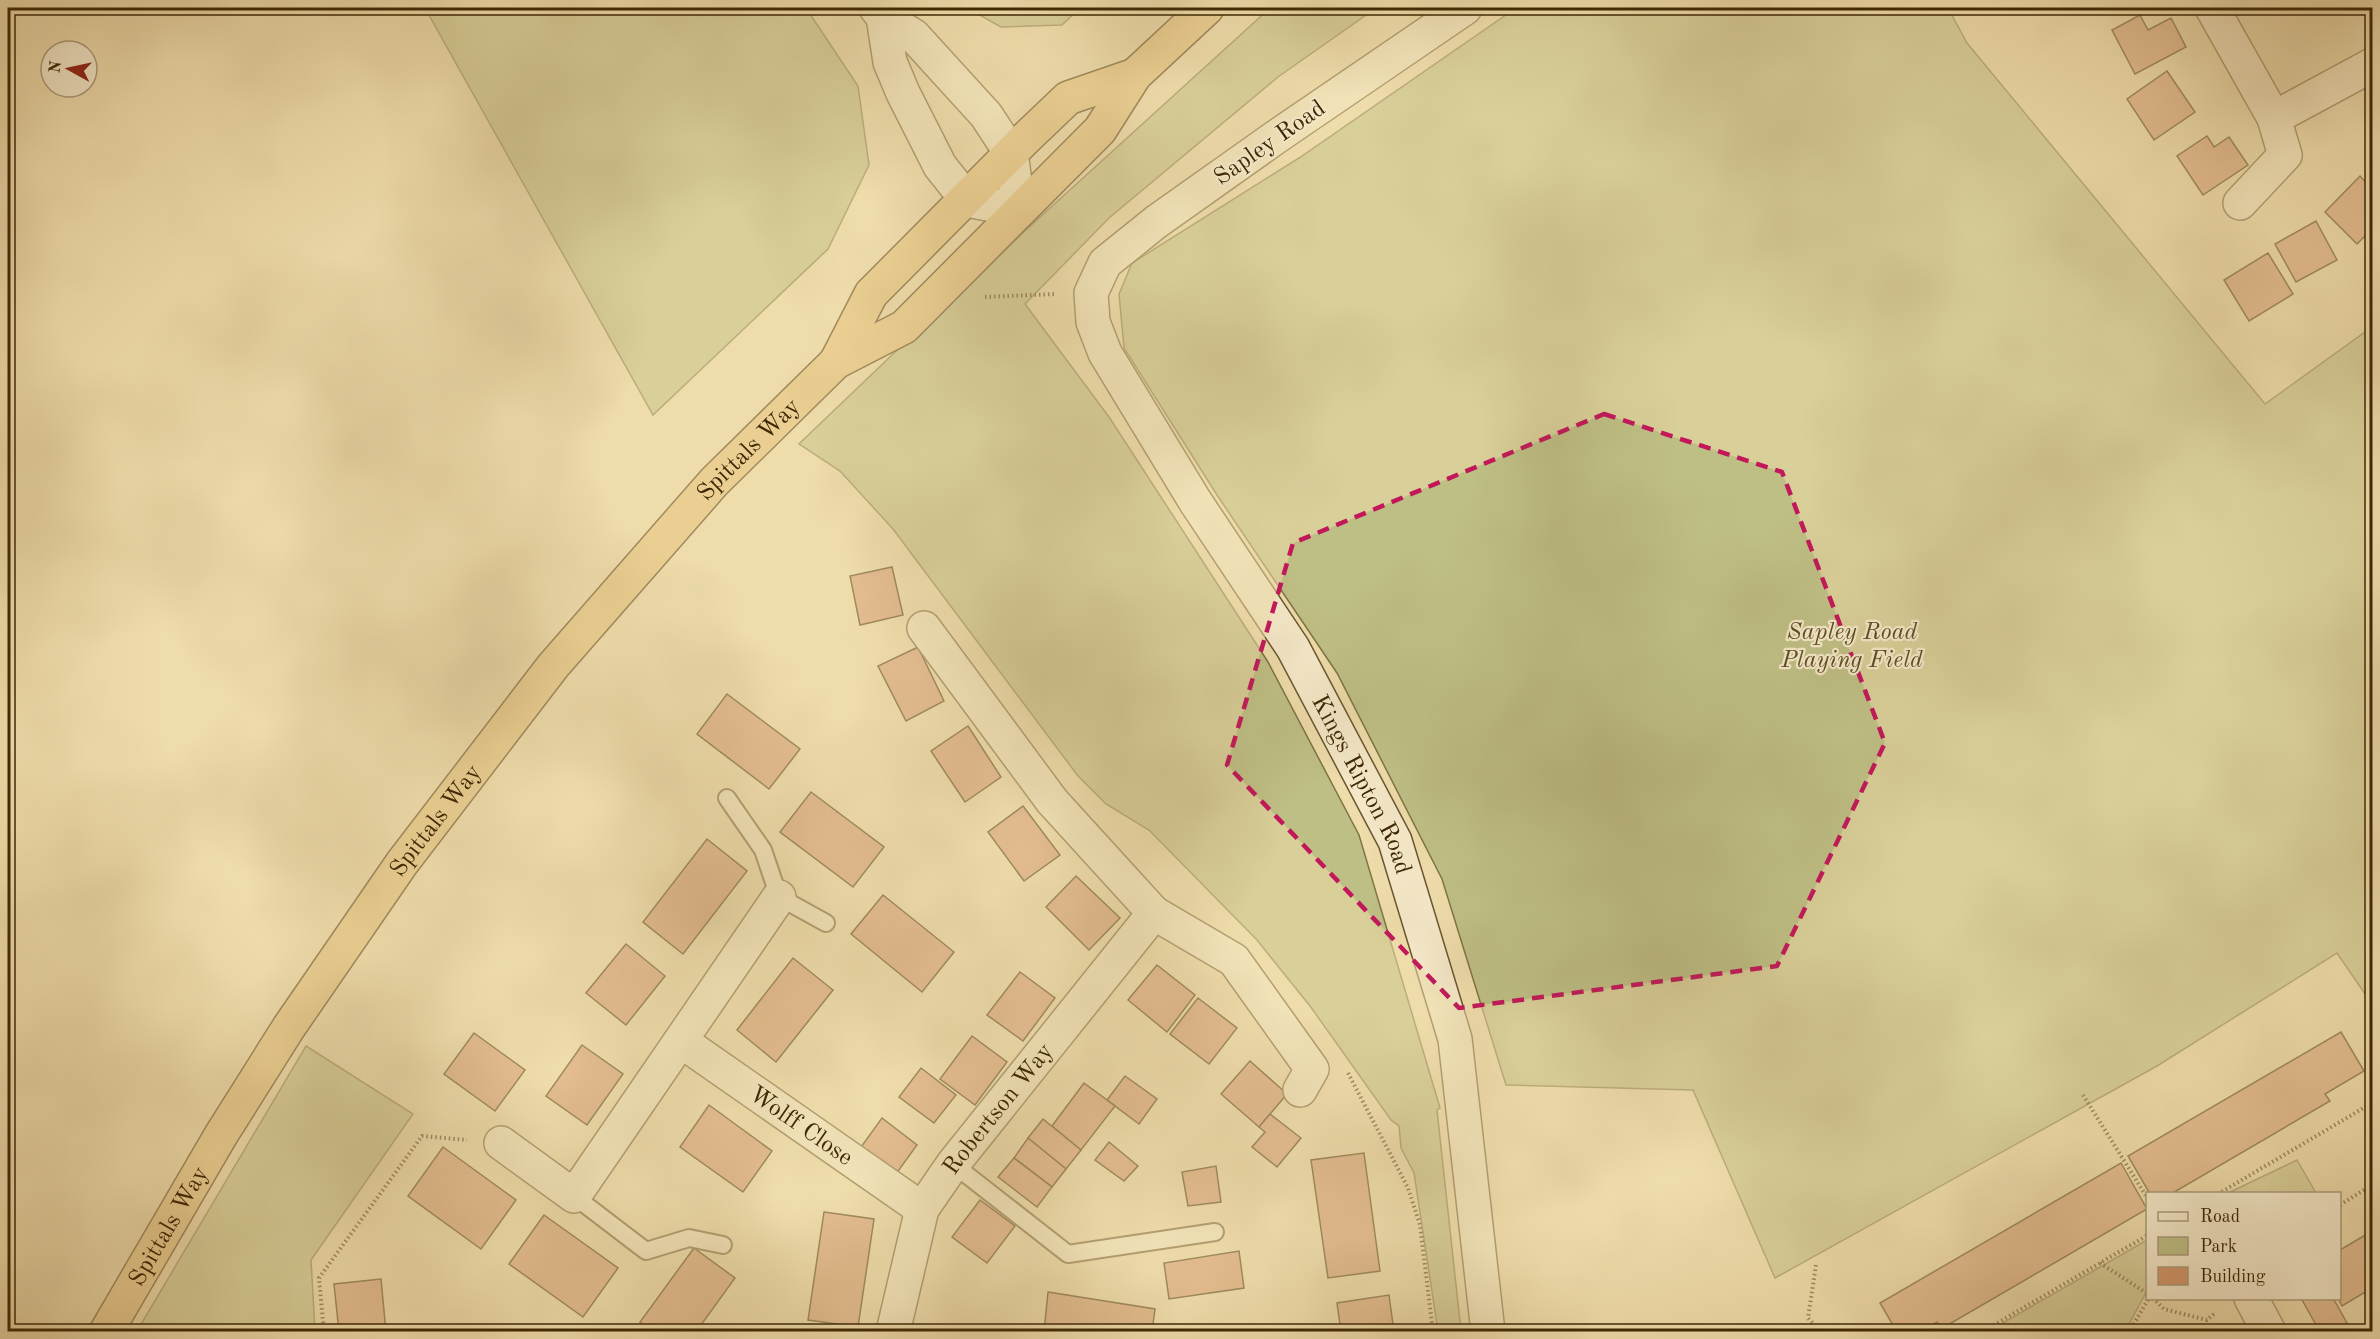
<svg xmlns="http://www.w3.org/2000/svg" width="2380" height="1339" viewBox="0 0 2380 1339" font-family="'Old Standard TT',serif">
  <rect width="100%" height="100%" fill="#eedcaa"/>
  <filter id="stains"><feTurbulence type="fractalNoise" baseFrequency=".00333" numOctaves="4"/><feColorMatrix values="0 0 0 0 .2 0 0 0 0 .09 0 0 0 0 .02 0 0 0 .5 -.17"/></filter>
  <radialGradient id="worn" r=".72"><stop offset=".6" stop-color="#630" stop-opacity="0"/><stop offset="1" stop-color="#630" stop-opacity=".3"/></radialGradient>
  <g fill="#bebf85" stroke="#7e7444" stroke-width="1.5">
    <polygon points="425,8 806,8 858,86 869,165 828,249 653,415"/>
    <polygon points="967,8 1080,8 1062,25 1001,27"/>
    <polygon points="1270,8 1376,8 1278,77 1109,218 1025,304 1109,417 1268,662 1359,835 1440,1108 1437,1110 1461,1331 1438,1331 1414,1173 1401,1148 1399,1126 1391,1120 1310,1006 1257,940 1149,830 1106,804 1078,776 893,529 840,471 799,444 961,289"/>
    <polygon points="1516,8 1948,8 1967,43 2265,404 2372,327 2372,1004 2337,953 2157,1066 1775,1278 1693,1090 1506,1085 1442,879 1337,673 1217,495 1124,348 1119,294 1132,263 1299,158"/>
    <polygon points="306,1046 413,1114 311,1260 315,1331 137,1331"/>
    <polygon points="2297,1160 2316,1193 2228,1193"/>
    <polygon points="2147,1240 2147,1291 2125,1331 1989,1331"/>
  </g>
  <g fill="#d4976f" stroke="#3e2804" stroke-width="1.5">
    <polygon points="2140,15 2148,30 2171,18 2186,47 2135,74 2112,30"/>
    <polygon points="2167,71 2195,112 2154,140 2127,99"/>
    <polygon points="2207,136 2214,147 2229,137 2248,165 2203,195 2177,156"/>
    <polygon points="2360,176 2372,189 2372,229 2357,244 2325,212"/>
    <polygon points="2316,221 2337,260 2296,282 2275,244"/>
    <polygon points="2268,253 2293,294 2249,321 2224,280"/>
    <polygon points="892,567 903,615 860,625 850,576"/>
    <polygon points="918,647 944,701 906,721 878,666"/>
    <polygon points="727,694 800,749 769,789 697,734"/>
    <polygon points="968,726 1001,777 965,802 931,751"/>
    <polygon points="811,792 884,847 853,887 780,832"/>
    <polygon points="1023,806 1060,855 1024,881 988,832"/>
    <polygon points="707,839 747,871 683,954 643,922"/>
    <polygon points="1076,876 1120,918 1089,950 1046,907"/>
    <polygon points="883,895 954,952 922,992 851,934"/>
    <polygon points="626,944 665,976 626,1025 586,993"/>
    <polygon points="793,958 833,990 776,1062 737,1030"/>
    <polygon points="1157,965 1195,995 1167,1032 1128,1000"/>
    <polygon points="1020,972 1055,998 1023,1041 987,1015"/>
    <polygon points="1198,998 1237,1028 1209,1064 1170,1034"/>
    <polygon points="2341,1032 2364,1071 2325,1094 2330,1101 2171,1194 2150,1194 2128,1156"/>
    <polygon points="474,1033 525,1070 495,1111 444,1074"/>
    <polygon points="972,1036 1007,1062 975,1105 940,1079"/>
    <polygon points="582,1045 623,1074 587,1125 546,1096"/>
    <polygon points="1250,1061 1287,1094 1259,1127 1221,1094"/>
    <polygon points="921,1068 956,1095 934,1123 899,1097"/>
    <polygon points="1125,1076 1157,1099 1139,1124 1107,1100"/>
    <polygon points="1084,1083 1115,1106 1081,1150 1052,1126"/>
    <polygon points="709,1105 772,1151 743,1192 680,1147"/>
    <polygon points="1270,1114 1301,1138 1277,1167 1252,1147 1265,1132 1259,1127"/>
    <polygon points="882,1118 917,1145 896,1174 861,1147"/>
    <polygon points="1043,1119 1081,1150 1066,1169 1028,1138"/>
    <polygon points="1028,1138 1066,1169 1052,1187 1014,1158"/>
    <polygon points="1109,1142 1138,1166 1124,1181 1095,1160"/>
    <polygon points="443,1147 516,1200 481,1249 408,1196"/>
    <polygon points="1364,1153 1380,1271 1328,1278 1311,1160"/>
    <polygon points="1014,1158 1052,1187 1037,1207 998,1177"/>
    <polygon points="2121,1163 2147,1209 1941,1329 1937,1322 1920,1332 1897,1332 1880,1303"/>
    <polygon points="1216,1166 1221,1202 1188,1206 1182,1172"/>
    <polygon points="980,1200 1015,1226 987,1263 952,1237"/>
    <polygon points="824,1212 874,1219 858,1327 808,1320"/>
    <polygon points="544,1215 618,1268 583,1317 509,1264"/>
    <polygon points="2372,1231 2372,1288 2342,1306 2338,1298 2340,1250"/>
    <polygon points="694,1248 735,1278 696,1332 653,1332 640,1322"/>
    <polygon points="1239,1251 1244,1288 1169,1299 1164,1263"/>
    <polygon points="381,1279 386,1332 339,1332 334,1284"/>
    <polygon points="1048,1292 1155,1309 1152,1332 1044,1332"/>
    <polygon points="1389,1295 1394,1332 1341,1332 1337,1303"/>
    <polygon points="2301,1298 2333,1298 2352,1332 2320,1332"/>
  </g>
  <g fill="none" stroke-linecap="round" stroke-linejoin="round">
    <g stroke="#6a552e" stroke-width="20">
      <g id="service">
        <polyline points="727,798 763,850 779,897 826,923"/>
        <polyline points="953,1164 1068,1254 1215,1232"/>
        <polyline points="574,1196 646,1251 689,1238 723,1245"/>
      </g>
    </g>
    <g stroke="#6a552e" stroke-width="36">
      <g id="minor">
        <polyline points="2212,8 2274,118 2285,155 2240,203"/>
        <polyline points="2274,118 2372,65"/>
        <polyline points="924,628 1052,801 1154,913 1234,960 1312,1069 1300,1090"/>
        <path id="s1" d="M681,1041L922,1209"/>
        <polyline points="501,1143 574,1196 779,897"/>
        <polyline points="2251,1298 2269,1332"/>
        <path id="s2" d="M893,1332L922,1209L953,1164L1154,913"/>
      </g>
    </g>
    <g stroke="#6a552e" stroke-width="36">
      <g id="tertiary">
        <polyline points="876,8 883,17 914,36 986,115 1011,153 1019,210 967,200 940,166 903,93 890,62 883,17"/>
        <path id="s3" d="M1465,8L1276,137L1156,222L1105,263L1091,293L1093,322L1105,353L1195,501L1293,648L1395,841L1455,1039L1488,1332"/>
      </g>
    </g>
    <g stroke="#3e2804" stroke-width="36">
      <g id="trunk">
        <polyline points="836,362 871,294 1025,139 1068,98 1135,75"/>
        <path id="s4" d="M106,1332L221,1135L289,1027L402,863L553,666L714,482L836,362L904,327L1100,130L1135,75L1207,8"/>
      </g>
    </g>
    <g stroke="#3e2804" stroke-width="4" stroke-dasharray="1.5 3" stroke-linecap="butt">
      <polyline points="985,297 1056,294"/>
      <polyline points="1348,1073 1408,1188 1420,1225 1433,1332"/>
      <polyline points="2083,1095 2148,1199"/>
      <polyline points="2218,1194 2372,1103"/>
      <polyline points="2340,1205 2372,1185"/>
      <polyline points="2100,1263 2148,1294"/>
      <polyline points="1816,1265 1808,1318 1821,1332"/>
      <polyline points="2153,1298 2164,1309 2207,1320 2216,1312"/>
      <polyline points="324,1332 319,1278 422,1136 467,1140"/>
      <polyline points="1982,1332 2148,1235"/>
      <polyline points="2129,1332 2149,1298"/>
    </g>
    <use href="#service" stroke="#f4e8c8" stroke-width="16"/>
    <use href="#minor" stroke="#f4e8c8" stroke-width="33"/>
    <use href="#tertiary" stroke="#f4e8c8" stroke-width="33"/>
    <use href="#trunk" stroke="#e7be75" stroke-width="33"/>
  </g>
  <path d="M0 0H2380V1339H0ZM1604,414L1782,472L1885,743L1777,966L1459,1008L1227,765L1293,543Z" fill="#eedcaa" fill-opacity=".55" fill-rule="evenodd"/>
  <path fill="none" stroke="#c2185b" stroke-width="4.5" stroke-dasharray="12 8" stroke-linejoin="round" d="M1604,414L1782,472L1885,743L1777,966L1459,1008L1227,765L1293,543Z"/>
  <g text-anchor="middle" stroke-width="4.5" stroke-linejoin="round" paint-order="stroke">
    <g font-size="24" fill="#3e2804" stroke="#f4e8c8">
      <text transform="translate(1269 142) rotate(-35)" y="8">Sapley Road</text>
      <text dy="8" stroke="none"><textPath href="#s4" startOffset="1095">Spittals Way</textPath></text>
      <text dy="8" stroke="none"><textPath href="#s3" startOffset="1040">Kings Ripton Road</textPath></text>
      <text dy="8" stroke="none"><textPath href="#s4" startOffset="609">Spittals Way</textPath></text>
      <text dy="8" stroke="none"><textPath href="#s2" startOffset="252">Robertson Way</textPath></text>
      <text dy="8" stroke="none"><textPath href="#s1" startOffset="147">Wolff Close</textPath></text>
      <text dy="8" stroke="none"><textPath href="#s4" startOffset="123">Spittals Way</textPath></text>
    </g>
    <g font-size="24" font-style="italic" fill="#5e4e24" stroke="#f4e8c8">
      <text x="1852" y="639">Sapley Road<tspan x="1852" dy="28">Playing Field</tspan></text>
    </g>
  </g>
  <rect width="2380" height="1339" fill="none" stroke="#eedcaa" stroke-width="30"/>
  <rect x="9" y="9" width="2362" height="1321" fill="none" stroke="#3e2804" stroke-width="3"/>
  <rect x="15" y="15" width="2350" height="1309" fill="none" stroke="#3e2804" stroke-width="1.5"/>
  <rect x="2146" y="1192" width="195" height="108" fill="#f4e8c8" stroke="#ab9b7a" stroke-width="1.5"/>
  <rect x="2158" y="1212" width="30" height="9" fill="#f4e8c8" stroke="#ab9b7a" stroke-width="1.5"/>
  <text x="2200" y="1222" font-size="18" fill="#3e2804">Road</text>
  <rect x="2158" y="1237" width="30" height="18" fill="#bebf85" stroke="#ab9b7a" stroke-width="1.5"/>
  <text x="2200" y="1252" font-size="18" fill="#3e2804">Park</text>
  <rect x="2158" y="1267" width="30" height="18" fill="#d4976f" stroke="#ab9b7a" stroke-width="1.5"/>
  <text x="2200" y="1282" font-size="18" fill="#3e2804">Building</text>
  <g transform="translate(69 69) rotate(278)"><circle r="28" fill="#f4e8c8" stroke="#ab9b7a" stroke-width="1.5"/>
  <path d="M0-4.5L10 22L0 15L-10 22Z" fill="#8f2418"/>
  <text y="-9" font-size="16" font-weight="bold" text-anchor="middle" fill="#3e2804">N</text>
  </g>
  <rect width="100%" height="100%" filter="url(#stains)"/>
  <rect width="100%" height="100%" fill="url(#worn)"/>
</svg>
